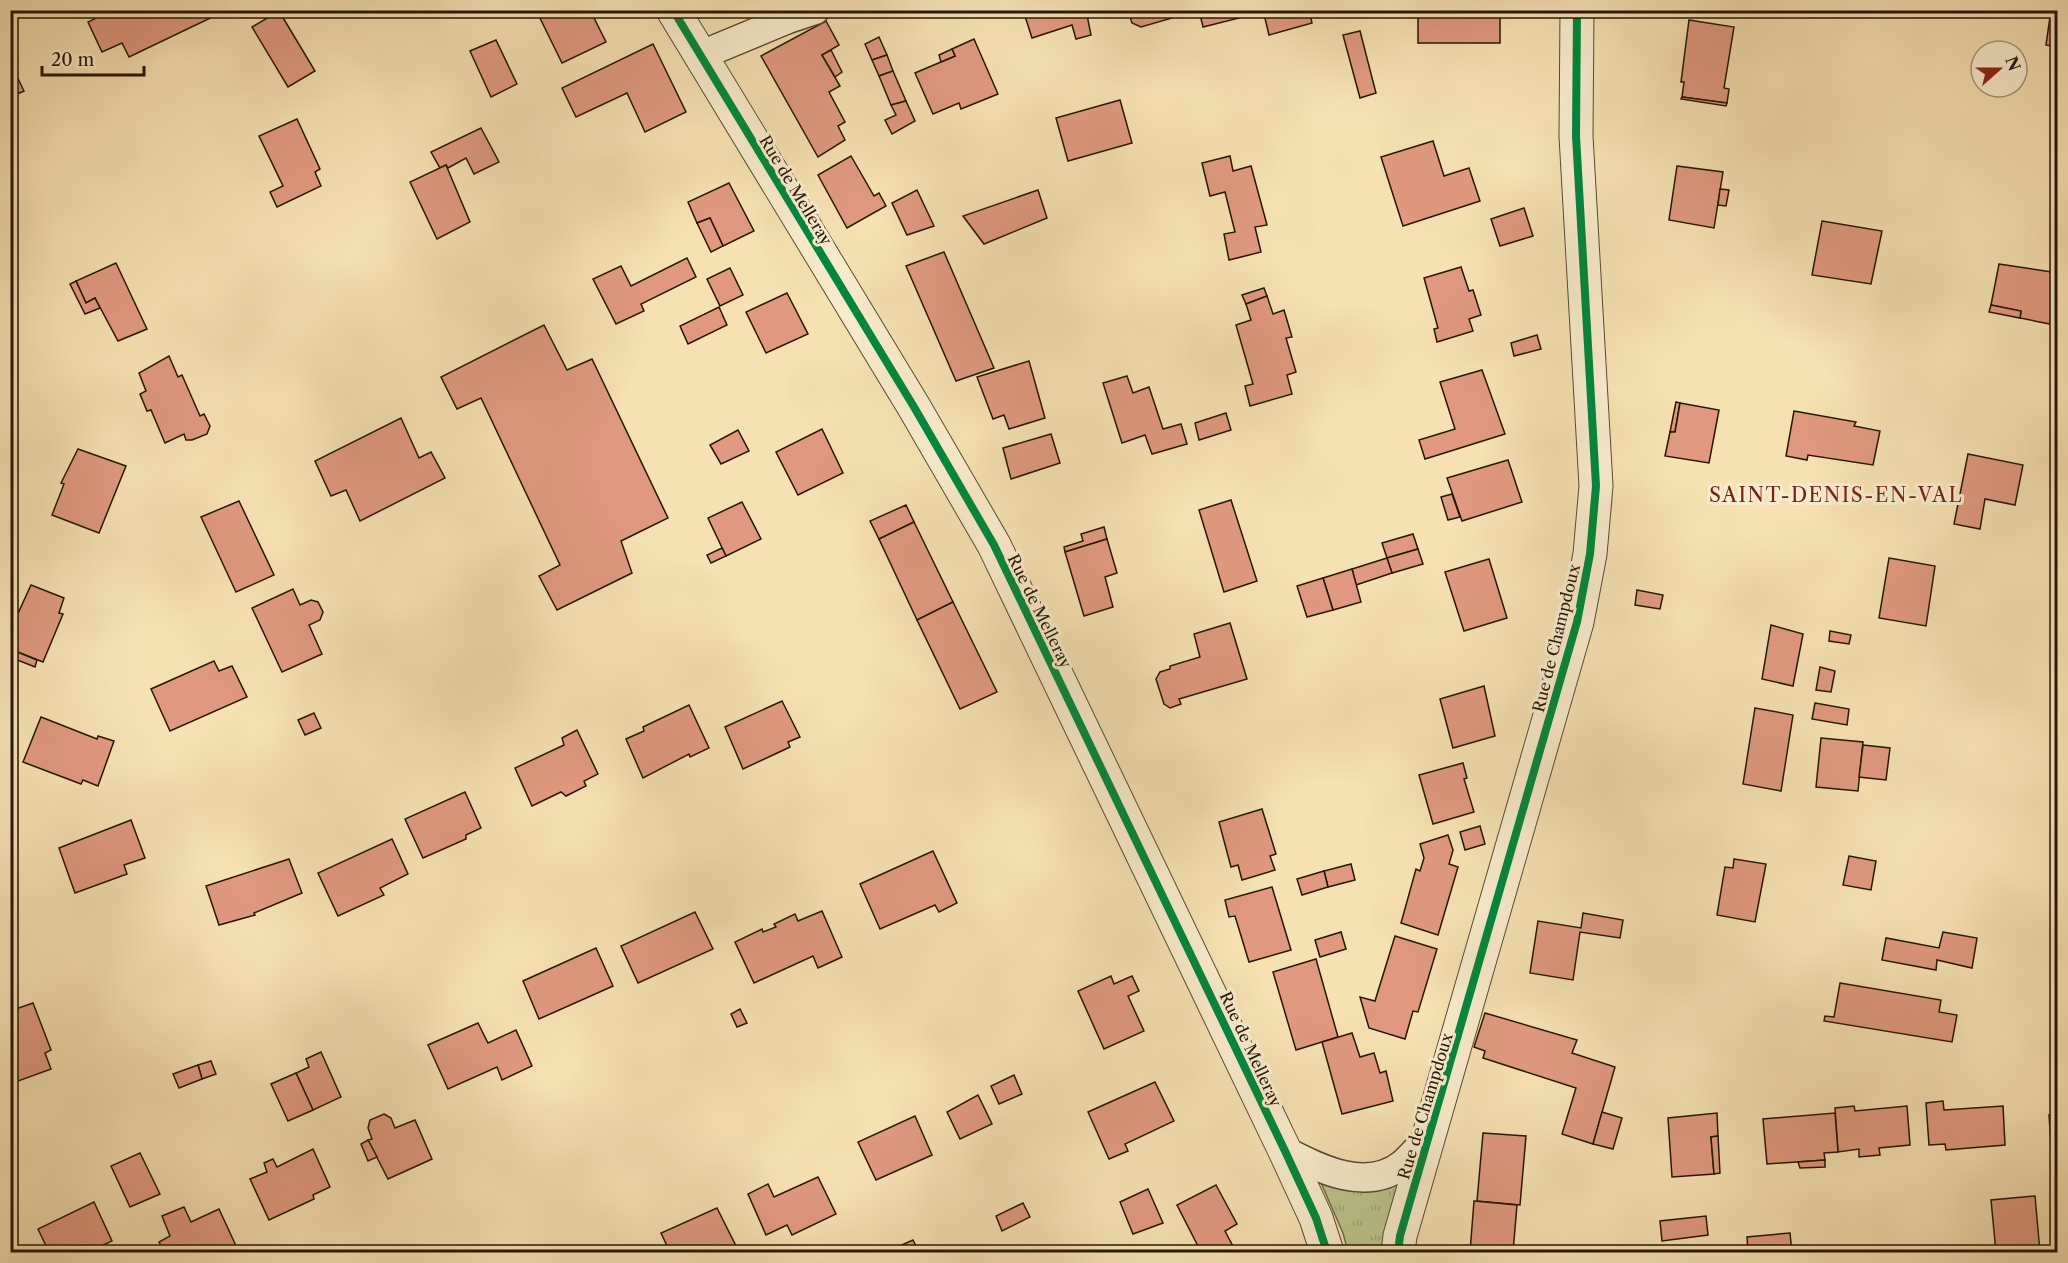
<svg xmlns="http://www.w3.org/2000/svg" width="2068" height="1263" viewBox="0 0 2068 1263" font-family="'Libre Caslon Text',serif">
  <defs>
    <pattern id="grass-tufts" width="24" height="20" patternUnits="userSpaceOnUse" patternTransform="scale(1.5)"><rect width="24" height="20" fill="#bcc38c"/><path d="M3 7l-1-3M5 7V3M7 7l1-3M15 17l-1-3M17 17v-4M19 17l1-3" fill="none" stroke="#a1a777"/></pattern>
  </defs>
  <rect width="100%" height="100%" fill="#f6e1b3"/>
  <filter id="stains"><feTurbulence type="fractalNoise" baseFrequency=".00333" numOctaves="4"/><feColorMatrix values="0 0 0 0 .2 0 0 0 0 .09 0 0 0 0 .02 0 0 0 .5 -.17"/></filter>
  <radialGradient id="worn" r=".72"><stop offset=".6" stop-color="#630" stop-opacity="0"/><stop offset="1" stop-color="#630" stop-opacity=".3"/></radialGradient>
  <polygon fill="url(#grass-tufts)" stroke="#706c49" stroke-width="1.5" points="1403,1176 1385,1252 1348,1252 1343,1233 1321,1183 1324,1181"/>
  <g fill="#e09980" stroke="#251606" stroke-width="1.5">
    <polygon points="112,10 227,10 129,57 122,43 102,52 88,22"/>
    <polygon points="536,10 590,10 606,42 562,63"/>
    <polygon points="1023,10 1086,10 1091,35 1076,39 1072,25 1032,38"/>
    <polygon points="1128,10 1178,10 1179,16 1141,27 1132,23"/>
    <polygon points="1199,10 1246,10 1247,16 1203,27"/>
    <polygon points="1263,10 1309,10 1312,23 1269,35"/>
    <rect x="1418" y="10" width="82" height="33"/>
    <polygon points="2051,10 2058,10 2058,47 2046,45"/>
    <polygon points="279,11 315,71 288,87 252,27"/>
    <polygon points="1689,20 1734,27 1724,88 1729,89 1727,103 1682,97 1684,82 1681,82"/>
    <polygon points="826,21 839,45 822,55 840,86 829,92 845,122 838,126 845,140 818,157 761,56"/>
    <polygon points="1360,31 1376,93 1360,98 1343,35"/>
    <polygon points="879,37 887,55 872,60 865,44"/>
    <polygon points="974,39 998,94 961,109 959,103 933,114 915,73 955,56 952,49"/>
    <polygon points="496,40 517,84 491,97 470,51"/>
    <polygon points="653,44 686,112 645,132 627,93 576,117 562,88"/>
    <polygon points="952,49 955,56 941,62 939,55"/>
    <polygon points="831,50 842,72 835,77 822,55"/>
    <polygon points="887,55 893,71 879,76 872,60"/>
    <polygon points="10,62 24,91 10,97"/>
    <polygon points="893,71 906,101 891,105 879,76"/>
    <polygon points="1682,97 1727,103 1726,106 1681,99"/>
    <polygon points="1120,100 1132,143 1068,161 1056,118"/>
    <polygon points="906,101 915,121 892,134 885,120 896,115 891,105"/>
    <polygon points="297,119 320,169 315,172 321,186 277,207 270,192 283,186 259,136"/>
    <polygon points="481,128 499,162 474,174 466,158 448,168 446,165 440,168 431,152"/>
    <polygon points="1433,141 1444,176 1469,168 1480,201 1403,226 1381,157"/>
    <polygon points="851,156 874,196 879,193 886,206 847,228 818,175"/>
    <polygon points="1230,156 1233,171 1251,166 1267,225 1255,227 1261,252 1229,260 1224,234 1235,232 1225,192 1210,196 1202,163"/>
    <polygon points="446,165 470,222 437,239 410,182"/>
    <polygon points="1677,166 1723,172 1714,228 1669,220"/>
    <polygon points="729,183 754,231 723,246 710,218 697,223 688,202"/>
    <polygon points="1720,189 1729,190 1726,206 1718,205"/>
    <polygon points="917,190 934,226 907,235 892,203"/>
    <polygon points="1038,190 1047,218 984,244 963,216"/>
    <polygon points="1524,208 1533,236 1500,246 1491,219"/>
    <polygon points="710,218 723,246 711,252 697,223"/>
    <polygon points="1822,221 1882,231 1871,284 1812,275"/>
    <polygon points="944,252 994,368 956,381 906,266"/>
    <polygon points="687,258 696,277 641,304 644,311 616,324 593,279 621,266 631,286"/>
    <polygon points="116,263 147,329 118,341 95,298 86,303 76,281"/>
    <polygon points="1999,264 2058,273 2050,324 2020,318 2021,311 1991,305"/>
    <polygon points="1461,267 1469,291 1473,290 1481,315 1469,319 1473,331 1437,342 1434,329 1438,328 1424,278"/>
    <polygon points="730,268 743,295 720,306 707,279"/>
    <polygon points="76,281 86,303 95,298 100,308 85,314 70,284"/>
    <polygon points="1264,288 1267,296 1246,304 1242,295"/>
    <polygon points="787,293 808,334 766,353 746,312"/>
    <polygon points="1267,296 1273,314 1284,310 1292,337 1286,338 1296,372 1287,375 1292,394 1250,406 1245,386 1253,384 1236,325 1251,320 1246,304"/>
    <polygon points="1991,305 2021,311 2020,318 1989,312"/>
    <polygon points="719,307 727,325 688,344 680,326"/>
    <polygon points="544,325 567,370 592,359 668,518 621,541 632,573 557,610 539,576 560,565 481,398 457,409 441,377"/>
    <polygon points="1537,335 1541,349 1514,356 1511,343"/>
    <polygon points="169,356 178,377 182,375 200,416 204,414 210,426 207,434 192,440 186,440 184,434 165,443 151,410 147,411 140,394 146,391 139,373"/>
    <polygon points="1029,361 1045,418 1009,429 1004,415 993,419 977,377"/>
    <polygon points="1482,370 1505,434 1425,459 1419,440 1455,429 1440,382"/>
    <polygon points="1127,376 1133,393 1149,387 1163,429 1181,424 1187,444 1152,454 1145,435 1122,443 1103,383"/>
    <polygon points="1676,402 1680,403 1675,432 1670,432"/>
    <polygon points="1680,403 1719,410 1709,463 1665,456 1670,432 1675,432"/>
    <polygon points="1794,411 1856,422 1854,426 1880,431 1873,465 1808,455 1807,460 1786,456"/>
    <polygon points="1226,413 1231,430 1199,440 1195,423"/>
    <polygon points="401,418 419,458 431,452 445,478 360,521 346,490 331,496 315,461"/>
    <polygon points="822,429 843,473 798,495 776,452"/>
    <polygon points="738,430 749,451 721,464 710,445"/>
    <polygon points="1051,434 1060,463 1011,479 1003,448"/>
    <polygon points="78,449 126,466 99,533 52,515 64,484 61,483"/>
    <polygon points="1968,454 2023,465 2015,505 1985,499 1980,529 1954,524"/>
    <polygon points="1508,460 1522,502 1462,521 1447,478"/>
    <polygon points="1452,494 1460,517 1448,520 1441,497"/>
    <polygon points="1231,500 1257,581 1224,592 1199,510"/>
    <polygon points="239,501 274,575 236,592 201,517"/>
    <polygon points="742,502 761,539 726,556 708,518"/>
    <polygon points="906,505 914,522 879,539 870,521"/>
    <polygon points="914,522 953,602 917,620 879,539"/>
    <polygon points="1104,527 1107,539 1065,552 1064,547 1083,541 1081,534"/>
    <polygon points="1413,534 1418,549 1387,558 1382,543"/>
    <polygon points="1107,539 1117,573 1105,577 1113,607 1084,616 1065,552"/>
    <polygon points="722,548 726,556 711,563 707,555"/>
    <polygon points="1418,549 1423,564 1392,573 1387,558"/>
    <polygon points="1387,558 1392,573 1356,585 1352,569"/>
    <polygon points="1889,558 1935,566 1926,626 1879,618"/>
    <polygon points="1489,559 1507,618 1464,631 1445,572"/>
    <polygon points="1352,569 1361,602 1333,610 1323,578"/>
    <polygon points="1323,578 1333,610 1307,617 1297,586"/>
    <polygon points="31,585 64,598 59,613 63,614 43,662 10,649 10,631"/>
    <polygon points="293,589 300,605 311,600 318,602 323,612 320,620 309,625 322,654 282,672 252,608"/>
    <polygon points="1637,590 1663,595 1660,609 1635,605"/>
    <polygon points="953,602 997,692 960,709 917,620"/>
    <polygon points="1230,623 1247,679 1179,699 1181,704 1170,708 1164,704 1156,679 1160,672 1170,669 1170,666 1200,657 1194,634"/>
    <polygon points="1771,625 1803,634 1793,686 1762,679"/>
    <polygon points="1830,631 1851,635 1849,644 1829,641"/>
    <polygon points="10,649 37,660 35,667 10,657"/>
    <polygon points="214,661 219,671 232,666 247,697 170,731 151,689"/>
    <polygon points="1820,667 1835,671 1831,692 1816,690"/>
    <polygon points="1484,686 1495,736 1453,748 1440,699"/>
    <polygon points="782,701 800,737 788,742 790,747 743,769 725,727"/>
    <polygon points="1815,703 1849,709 1847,725 1812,719"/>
    <polygon points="689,705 709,748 690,757 689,754 643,778 626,739 644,731 643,727"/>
    <polygon points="1755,708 1793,715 1781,791 1743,784"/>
    <polygon points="314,713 321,728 305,735 298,720"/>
    <polygon points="41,717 97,739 98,736 114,741 98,786 83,780 81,784 23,762"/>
    <polygon points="577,730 598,774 584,781 586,786 566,796 561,792 532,806 515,768 564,745 562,738"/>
    <polygon points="1821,738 1863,742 1858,791 1816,787"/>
    <polygon points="1863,745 1890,748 1886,780 1859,777"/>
    <polygon points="1463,763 1467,778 1464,779 1474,812 1433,824 1419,775"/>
    <polygon points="465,792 481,828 466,835 466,839 423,858 405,819"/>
    <polygon points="1262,809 1276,854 1270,856 1275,870 1242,880 1238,865 1231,867 1219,822"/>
    <polygon points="131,820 145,858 124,865 127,874 75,893 59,848"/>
    <polygon points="1480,826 1485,844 1465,850 1460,832"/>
    <polygon points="1448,835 1453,850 1449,864 1458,867 1438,935 1401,923 1416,869 1420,871 1424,858 1420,844"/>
    <polygon points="392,839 408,874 380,888 384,895 338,916 318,873"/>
    <polygon points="933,851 957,903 939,912 935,905 880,929 860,884"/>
    <polygon points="1849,856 1876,861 1871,890 1843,885"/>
    <polygon points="289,859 302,893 254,913 255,915 219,925 206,886"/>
    <polygon points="1734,859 1766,864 1755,922 1717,915 1725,867 1733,868"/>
    <polygon points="1351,864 1355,880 1328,887 1324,871"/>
    <polygon points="1324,871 1328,887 1302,895 1297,879"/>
    <polygon points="1272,887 1291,950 1249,962 1235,916 1229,917 1225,900"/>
    <polygon points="822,911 842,957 818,968 813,956 754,983 735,942 762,929 763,932 776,927 774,924 795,914 798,921"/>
    <polygon points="695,912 713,949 638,983 621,946"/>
    <polygon points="1583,913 1623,920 1620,938 1580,932 1573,980 1530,973 1538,921 1581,928"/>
    <polygon points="1341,932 1346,949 1320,957 1315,940"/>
    <polygon points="1943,932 1977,938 1972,968 1937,960 1936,970 1882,960 1886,938 1939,948"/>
    <polygon points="1395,936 1437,949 1418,1012 1413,1011 1405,1039 1369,1028 1360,997 1375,1001"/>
    <polygon points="596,948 613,986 539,1019 523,981"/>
    <polygon points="1316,959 1338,1037 1296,1050 1273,972"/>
    <polygon points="1111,976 1114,984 1132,976 1139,991 1128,996 1144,1031 1104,1049 1078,991"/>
    <polygon points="1840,983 1941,1000 1939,1012 1957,1015 1952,1042 1824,1021 1825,1016 1834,1017"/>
    <polygon points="33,1003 51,1050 45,1053 51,1069 10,1084 10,1011"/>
    <polygon points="740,1009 747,1023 737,1027 731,1014"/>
    <polygon points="1485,1013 1577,1040 1572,1053 1615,1067 1593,1144 1562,1134 1576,1088 1483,1058 1485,1051 1474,1047"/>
    <polygon points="478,1023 488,1043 516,1030 532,1066 502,1080 497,1067 448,1089 428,1045"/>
    <polygon points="1352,1033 1360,1057 1374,1053 1380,1073 1386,1071 1393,1101 1342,1114 1322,1042"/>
    <polygon points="321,1052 341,1097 313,1110 296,1073 309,1067 306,1059"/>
    <polygon points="211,1061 216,1074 202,1079 198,1065"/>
    <polygon points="198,1065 202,1079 179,1088 173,1074"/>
    <polygon points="296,1073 313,1110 288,1121 271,1084"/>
    <polygon points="1014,1075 1022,1094 999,1104 991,1086"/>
    <polygon points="1155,1082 1174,1121 1125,1144 1128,1151 1109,1159 1088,1112"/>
    <polygon points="978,1095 992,1124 960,1139 947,1112"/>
    <polygon points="1943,1101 1944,1110 2003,1106 2005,1145 1946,1150 1945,1144 1929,1145 1926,1103"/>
    <polygon points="1854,1106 1855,1111 1907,1106 1910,1145 1879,1148 1880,1155 1859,1157 1859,1149 1838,1152 1835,1108"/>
    <polygon points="1602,1112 1622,1118 1613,1149 1593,1144"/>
    <polygon points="1717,1113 1718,1136 1711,1137 1714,1174 1672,1177 1668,1118"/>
    <polygon points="1835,1113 1838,1152 1824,1153 1825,1160 1767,1164 1763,1119"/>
    <polygon points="384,1114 391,1118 395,1128 415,1120 432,1159 388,1179 368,1140 372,1139 368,1128 370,1120"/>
    <polygon points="2058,1114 2058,1156 2052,1157 2049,1115"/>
    <polygon points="915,1116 932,1155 876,1180 858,1142"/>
    <polygon points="1483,1133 1526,1136 1520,1205 1477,1201"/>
    <polygon points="1718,1136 1720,1173 1714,1174 1711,1137"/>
    <polygon points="368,1140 377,1157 368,1161 361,1144"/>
    <polygon points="313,1149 330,1187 313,1195 314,1199 269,1220 250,1179 267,1172 264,1163 273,1159 277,1167"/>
    <polygon points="140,1153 160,1194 130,1207 111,1166"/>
    <polygon points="1825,1160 1825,1167 1800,1168 1798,1162"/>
    <polygon points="818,1177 836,1214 792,1235 787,1225 766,1235 748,1194 768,1184 774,1197"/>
    <polygon points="1216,1185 1237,1224 1225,1231 1235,1250 1201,1252 1177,1205"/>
    <polygon points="1148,1189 1163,1223 1133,1234 1120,1202"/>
    <polygon points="2035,1196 2040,1252 1996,1252 1991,1200"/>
    <polygon points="1474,1201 1517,1205 1513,1252 1470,1252"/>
    <polygon points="94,1202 112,1241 88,1252 49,1252 38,1229"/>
    <polygon points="1023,1203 1030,1217 1002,1231 996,1216"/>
    <polygon points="184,1207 191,1222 219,1209 237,1248 227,1252 164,1252 159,1242 170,1236 162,1216"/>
    <polygon points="717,1208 736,1246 723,1252 670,1252 661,1233"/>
    <polygon points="1706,1216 1708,1235 1662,1241 1660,1221"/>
    <polygon points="1790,1233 1792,1252 1748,1252 1747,1237"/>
    <polygon points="913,1240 919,1252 886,1252"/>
  </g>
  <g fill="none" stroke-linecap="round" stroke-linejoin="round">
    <g stroke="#594931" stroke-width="31">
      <g id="minor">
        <polyline points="699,56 788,19 815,10"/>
        <path d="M1285,1151C1320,1169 1367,1193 1403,1164C1412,1156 1420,1146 1429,1137"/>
      </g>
    </g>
    <g stroke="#594931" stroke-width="35">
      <g id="tertiary">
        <polyline points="673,10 914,407 994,545 1285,1151 1316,1218 1327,1252"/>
        <polyline points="1398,1252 1400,1236 1577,622 1590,554 1596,486 1576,136 1577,10"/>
      </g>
    </g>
    <use href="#minor" stroke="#f9ecce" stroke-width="28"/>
    <use href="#tertiary" stroke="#f9ecce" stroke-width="33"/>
    <g stroke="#f9ecce" stroke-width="11">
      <g id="cycleway">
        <polyline points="673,10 914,407 994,545 1285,1151 1316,1218 1327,1252"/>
        <polyline points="1398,1252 1400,1236 1577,622 1590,554 1596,486 1576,136 1577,10"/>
      </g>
    </g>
    <use href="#cycleway" stroke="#00873e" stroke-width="8"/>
  </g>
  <g text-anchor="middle" stroke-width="6" stroke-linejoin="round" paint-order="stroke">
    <g font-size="16" fill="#251606" stroke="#f9ecce">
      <text transform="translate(796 190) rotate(59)" y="6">Rue de Melleray</text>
      <text transform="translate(1040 611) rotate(64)" y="6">Rue de Melleray</text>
      <text transform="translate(1556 638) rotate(-76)" y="6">Rue de Champdoux</text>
      <text transform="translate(1251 1049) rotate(65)" y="6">Rue de Melleray</text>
      <text transform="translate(1425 1106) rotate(-73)" y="6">Rue de Champdoux</text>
    </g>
    <g font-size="20" letter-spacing="1.5" fill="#7a1f14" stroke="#f9ecce">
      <text x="1836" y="502">SAINT-DENIS-EN-VAL</text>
    </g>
  </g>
  <rect width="2068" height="1263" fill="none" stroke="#f6e1b3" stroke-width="36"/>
  <rect x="12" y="12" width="2044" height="1239" fill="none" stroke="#251606" stroke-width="3"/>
  <rect x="18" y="18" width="2032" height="1227" fill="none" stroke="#251606" stroke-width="1.5"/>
  <g transform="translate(1999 69) rotate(69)"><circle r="28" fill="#f9ecce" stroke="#a4967e" stroke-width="1.5"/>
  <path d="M0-4.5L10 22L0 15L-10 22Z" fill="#8f2418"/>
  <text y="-9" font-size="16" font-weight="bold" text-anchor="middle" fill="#251606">N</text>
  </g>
  <path d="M42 66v9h102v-9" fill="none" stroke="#251606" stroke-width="3"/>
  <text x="51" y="66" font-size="18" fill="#251606" stroke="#f9ecce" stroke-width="4.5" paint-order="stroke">20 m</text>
  <rect width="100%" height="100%" filter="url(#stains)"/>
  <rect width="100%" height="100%" fill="url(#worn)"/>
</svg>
